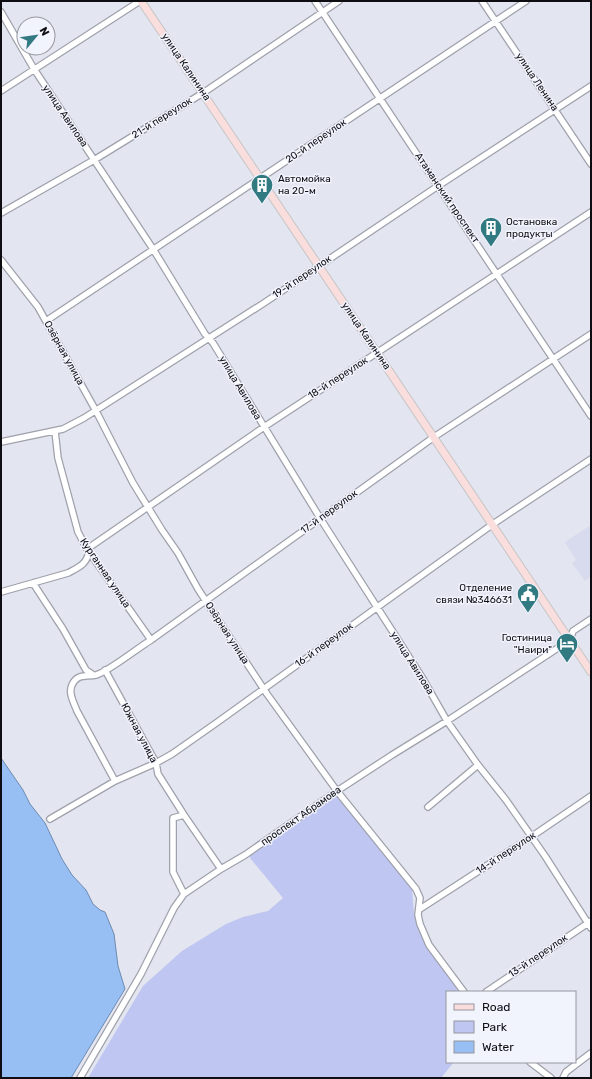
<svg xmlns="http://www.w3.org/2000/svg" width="592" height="1079" font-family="Rubik,sans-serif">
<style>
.built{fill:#d8dbed}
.green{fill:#bec6f1}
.water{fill:#97bff4;stroke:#6e8ab0}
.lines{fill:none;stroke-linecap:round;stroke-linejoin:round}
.minor-casing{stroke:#9fa1ab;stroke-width:8}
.major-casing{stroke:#c5c5c6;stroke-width:9}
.minor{stroke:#fff;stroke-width:5.5}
.major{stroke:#fadedd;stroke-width:7}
.labels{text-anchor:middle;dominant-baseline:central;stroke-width:3;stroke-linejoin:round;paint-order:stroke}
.street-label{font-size:10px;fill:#0e0e12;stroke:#f1f3fd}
.poi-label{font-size:10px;fill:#0e0e12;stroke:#f1f3fd;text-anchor:start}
</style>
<rect width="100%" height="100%" fill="#e3e5f0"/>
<path class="built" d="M591,525v51l-6,5 -13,-18 4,-3 -11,-18z"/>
<path class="green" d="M338,794l74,95 2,25 12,30 33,48h-12v70h7l-13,16h-353l55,-92 39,-35 44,-27 17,-7 25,-6 15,-13 -33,-40v-3z"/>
<path class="water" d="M1,758l22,32 7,14 15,19 17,36 10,16 14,15 7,14 7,6 5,2 9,22 4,32 7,23 -54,89h-70z"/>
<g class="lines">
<g class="minor-casing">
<path id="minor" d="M315,1l276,415
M482,1l109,163
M1,12l33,57 119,180 52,85 8,9 107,175 103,161 24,42 31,44 28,35 39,56 46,72
M1,91l139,-90
M1,213l93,-53 109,-67 136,-92
M1,260l37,47 58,104 37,72 29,47 16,23 20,36 36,55 33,50 70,97 79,98 4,9 -2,17 2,9 9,21 35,47
M46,321l480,-320
M55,431l3,27 20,74 9,17 64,91
M1,442l62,-13 21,-11 180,-115 174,-117 153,-100
M87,549l177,-122 327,-215
M33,583l30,46 23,41 6,4
M1,592l67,-19c11,-6 18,-8 21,-21
M105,670l51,93 2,11 26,41 37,54
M115,781l-38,-70c-3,-8 -9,-18 -5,-26 5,-12 15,-8 24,-10 12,-3 43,-28 55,-35l283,-203 157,-103
M428,807l50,-42
M50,819l65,-38 41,-18 16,-9 47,-33 274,-197 98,-65
M184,894l-11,-22v-54l11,-3
M420,909l111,-72 60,-41
M486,992l105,-71
M530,1062l21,16
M80,1078l61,-104 33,-66 10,-14 37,-25 24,-14 92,-64 55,-36 55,-34 123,-81 3,-9 18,-12
M563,1078l3,-6 25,-19"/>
</g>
<g class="major-casing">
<path id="major" d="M141,1l450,671"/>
</g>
<use href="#minor" class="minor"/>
<use href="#major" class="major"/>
</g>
<defs>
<g id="building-pin" transform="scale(1.15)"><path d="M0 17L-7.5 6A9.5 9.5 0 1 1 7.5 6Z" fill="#327a82" stroke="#f1f3fd"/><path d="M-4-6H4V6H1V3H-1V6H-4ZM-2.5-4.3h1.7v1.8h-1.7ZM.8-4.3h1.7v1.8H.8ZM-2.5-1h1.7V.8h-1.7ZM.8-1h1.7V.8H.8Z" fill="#fff"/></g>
<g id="civic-pin" transform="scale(1.15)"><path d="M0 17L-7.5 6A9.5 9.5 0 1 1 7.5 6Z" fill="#327a82" stroke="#f1f3fd"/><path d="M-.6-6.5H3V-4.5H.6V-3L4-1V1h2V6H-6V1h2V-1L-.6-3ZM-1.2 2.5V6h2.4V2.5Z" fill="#fff"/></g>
<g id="hotel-pin" transform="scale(1.15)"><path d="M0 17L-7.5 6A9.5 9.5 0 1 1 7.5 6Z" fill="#327a82" stroke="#f1f3fd"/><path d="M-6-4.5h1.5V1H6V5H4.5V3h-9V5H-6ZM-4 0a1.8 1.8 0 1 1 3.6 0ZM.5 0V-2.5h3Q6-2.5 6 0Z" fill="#fff"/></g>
</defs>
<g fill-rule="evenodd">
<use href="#building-pin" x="262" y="185"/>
<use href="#building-pin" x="491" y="228"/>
<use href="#civic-pin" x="528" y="594"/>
<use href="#hotel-pin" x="567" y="644"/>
</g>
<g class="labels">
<g class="street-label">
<text transform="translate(186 67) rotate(56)">улица Калинина</text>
<text transform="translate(537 82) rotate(56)">улица Ленина</text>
<text transform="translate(65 116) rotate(56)">улица Авилова</text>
<text transform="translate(162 118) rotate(-32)">21-й переулок</text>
<text transform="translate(316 141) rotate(-34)">20-й переулок</text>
<text transform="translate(447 198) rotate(56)">Атаманский проспект</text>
<text transform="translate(302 277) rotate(-34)">19-й переулок</text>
<text transform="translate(366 336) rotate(56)">улица Калинина</text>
<text transform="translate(64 353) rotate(61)">Озёрная улица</text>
<text transform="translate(338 378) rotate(-33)">18-й переулок</text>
<text transform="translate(240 388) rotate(59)">улица Авилова</text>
<text transform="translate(329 512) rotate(-36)">17-й переулок</text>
<text transform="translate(105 573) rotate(56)">Курганная улица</text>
<text transform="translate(227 633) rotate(57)">Озёрная улица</text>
<text transform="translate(324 645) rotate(-36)">16-й переулок</text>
<text transform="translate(412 663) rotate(58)">улица Авилова</text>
<text transform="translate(139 733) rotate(62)">Южная улица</text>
<text transform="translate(301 816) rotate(-35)">проспект Абрамова</text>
<text transform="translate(506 853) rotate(-33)">14-й переулок</text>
<text transform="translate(538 956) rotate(-34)">13-й переулок</text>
</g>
<g class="poi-label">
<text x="278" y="179">Автомойка<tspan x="278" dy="12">на 20-м</tspan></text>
<text x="506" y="222">Остановка<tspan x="506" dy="12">продукты</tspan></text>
<text x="512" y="588" text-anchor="end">Отделение<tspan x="512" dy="12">связи №346631</tspan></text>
<text x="552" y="638" text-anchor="end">Гостиница<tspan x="552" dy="12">"Наири"</tspan></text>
</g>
</g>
<rect width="592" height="1079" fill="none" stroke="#0e0e12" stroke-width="4"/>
<rect x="446" y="991" width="130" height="72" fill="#f1f3fd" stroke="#96979f"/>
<rect x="454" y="1004" width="20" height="6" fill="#fadedd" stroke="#96979f"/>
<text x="482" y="1011" font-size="12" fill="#0e0e12">Road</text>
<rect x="454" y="1021" width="20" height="12" fill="#bec6f1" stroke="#96979f"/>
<text x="482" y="1031" font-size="12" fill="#0e0e12">Park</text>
<rect x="454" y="1041" width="20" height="12" fill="#97bff4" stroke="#96979f"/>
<text x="482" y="1051" font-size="12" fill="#0e0e12">Water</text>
<g transform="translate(36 36) rotate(61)"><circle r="19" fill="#f1f3fd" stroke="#96979f"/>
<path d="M0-3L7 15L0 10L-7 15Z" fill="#327a82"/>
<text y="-6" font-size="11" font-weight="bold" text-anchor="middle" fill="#0e0e12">N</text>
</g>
</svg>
